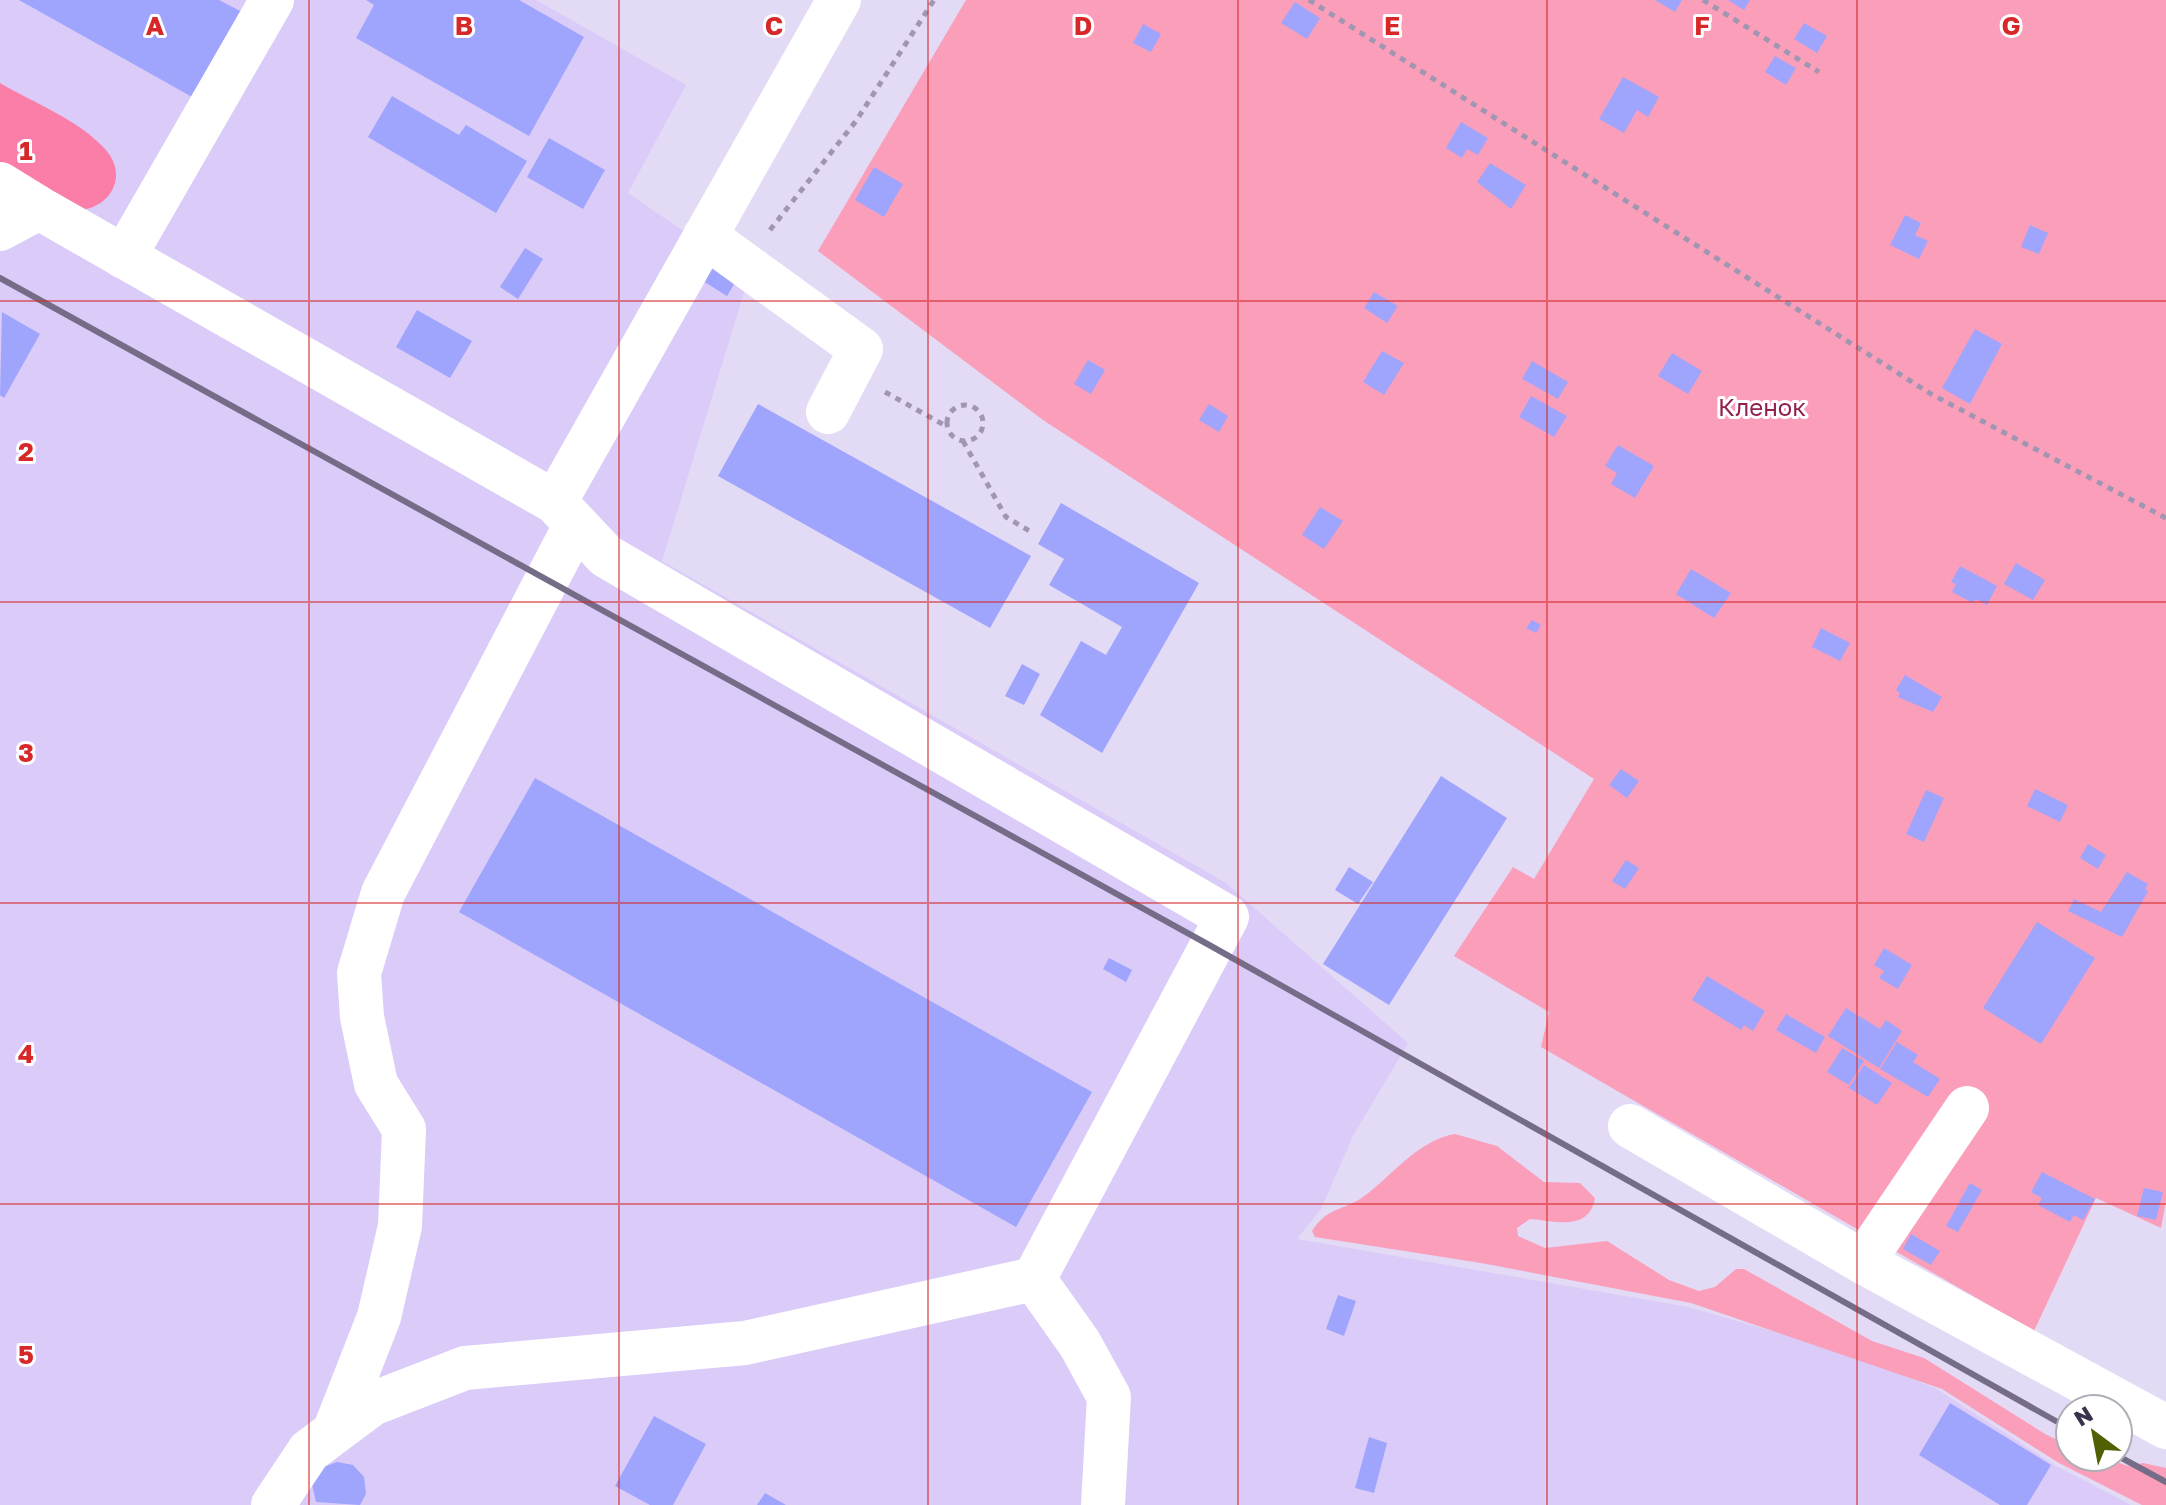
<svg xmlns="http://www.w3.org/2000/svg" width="2166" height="1505" font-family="'Golos Text',sans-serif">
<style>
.built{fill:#dacbf8}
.green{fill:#fb9eba}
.forest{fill:#fb7ea8}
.building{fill:#9fa4fd}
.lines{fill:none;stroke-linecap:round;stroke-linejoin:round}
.path{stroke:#a096b2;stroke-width:5;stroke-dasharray:6 6;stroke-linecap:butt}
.minor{stroke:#fff;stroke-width:44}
.rail{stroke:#756c87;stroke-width:6}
.grid{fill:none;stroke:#d62828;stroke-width:2;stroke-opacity:0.55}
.labels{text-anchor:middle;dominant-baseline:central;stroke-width:6;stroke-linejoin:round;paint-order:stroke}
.park-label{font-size:24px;fill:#912150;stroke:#fff}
.grid-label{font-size:26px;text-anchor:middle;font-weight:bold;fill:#d62828;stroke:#fff;stroke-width:6;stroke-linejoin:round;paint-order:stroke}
</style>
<rect width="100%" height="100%" fill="#e3daf6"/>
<path class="built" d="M0,0h536l150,85 -58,108 121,83 -87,285 564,322 182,160 -55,93 -32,73 -24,30 391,68 144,41 103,40 121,78 75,39h-2131z"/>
<path class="green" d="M966,0h1200v1201l-5,27 -65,-30 -62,133 -493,-284 8,-35 -95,-56 59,-89 21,12 60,-100 -551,-359 -225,-169z
M1455,1134l42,12 47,36 36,1 15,15c-6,34 -40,23 -65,21l-13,9 1,8 27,12 62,-7 62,39 30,11 16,-4 21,-18h8l128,72 52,17 121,76 25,12v11h32l26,9 15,-3 23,5v37h-24l-83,-42 -117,-74 -251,-86 -210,-40 -166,-26 -3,-6c15,-24 31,-20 51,-34 29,-21 55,-57 92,-63z"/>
<path class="forest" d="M0,83c34,20 79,37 105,66 29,32 -4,70 -40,59 -22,-7 -45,-27 -65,-38z"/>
<path class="building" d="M19,0h200l23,12 -48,86z
M366,0h153l65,37 -55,99 -173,-98 18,-33z
M1655,0h27l-7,12z
M1728,0h22l-6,10z
M1295,2l25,16 -13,21 -26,-16z
M1804,23l23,13 -10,17 -23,-14z
M1143,24l18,10 -10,18 -18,-9z
M1775,56l21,12 -10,17 -21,-13z
M1623,77l36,20 -11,20 -11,-7 -13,23 -25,-14z
M392,96l67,39 7,-10 61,36 -31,52 -128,-76z
M1461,122l27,16 -10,17 -11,-6 -5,9 -16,-10z
M549,138l56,32 -22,39 -56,-32z
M1490,163l36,22 -15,24 -34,-27z
M874,167l29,17 -19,33 -29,-17z
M1905,215l16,8 -6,12 13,6 -9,18 -29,-14z
M2030,225l18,8 -9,21 -18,-7z
M525,248l18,11 -25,40 -18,-12z
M715,262l24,14 -12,20 -24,-15z
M1374,292l24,14 -11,17 -23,-15z
M417,310l55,31 -22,37 -54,-31z
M2,312l38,22 -36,64 -4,-3z
M1975,329l27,15 -32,60 -28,-16z
M1382,351l22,12 -20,32 -21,-13z
M1672,353l30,18 -14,23 -30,-18z
M1088,360l17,10 -14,24 -17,-10z
M1532,361l36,21 -10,17 -36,-20z
M1531,396l36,20 -13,21 -35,-20z
M758,404l273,152 -41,72 -272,-152z
M1209,404l19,12 -9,16 -20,-12z
M1618,445l36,21 -19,32 -24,-14 6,-11 -12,-7z
M1061,503l138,80 -97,170 -62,-38 41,-74 25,14 16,-28 -73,-42 15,-26 -26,-15z
M1320,507l23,14 -19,28 -22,-14z
M2016,563l29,17 -12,20 -29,-16z
M1960,566l37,20 -10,19 -12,-6 -2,4 -21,-11 4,-8 -5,-2z
M1691,569l40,24 -17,25 -38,-24z
M1532,620l9,5 -5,8 -10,-5z
M1821,628l29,15 -10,18 -28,-14z
M1022,664l18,10 -16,31 -19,-9z
M1905,675l37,22 -9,15 -35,-15 2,-4 -4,-3z
M1621,769l18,12 -12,17 -18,-13z
M1441,776l66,42 -118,187 -66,-41z
M535,778l557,314 -76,135 -557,-315z
M2035,789l33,16 -8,17 -33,-16z
M1926,790l18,8 -20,44 -18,-8z
M2088,844l18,11 -8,14 -18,-11z
M1626,860l13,8 -14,21 -13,-8z
M1349,867l24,15 -15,22 -23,-14z
M2127,872l21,12 -3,5 3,2 -26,46 -54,-26 6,-12 27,13z
M2037,922l58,36 -54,86 -58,-36z
M1884,948l28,17 -14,24 -19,-11 5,-7 -10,-6z
M1109,958l23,12 -6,12 -23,-13z
M1707,976l58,35 -12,20 -9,-6 -3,5 -49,-30z
M1846,1008l34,21 6,-9 16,11 -23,37 -51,-32z
M1786,1014l39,23 -9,16 -40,-23z
M1897,1042l21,13 -5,7 27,17 -12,18 -48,-28z
M1842,1048l22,13 -15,24 -22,-13z
M1864,1065l28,18 -15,22 -28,-17z
M2042,1172l53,27 -12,21 -9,-5 -4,7 -32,-17 4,-7 -11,-6z
M1970,1183l12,7 -24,42 -12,-6z
M2144,1188l19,4 -7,28 -19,-4z
M1911,1234l29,17 -9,14 -28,-16z
M1338,1295l18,6 -12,35 -18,-7z
M1950,1403l101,62 -24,40h-27l-81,-50z
M654,1416l52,28 -33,61h-23l-35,-19z
M1369,1437l18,6 -13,50 -19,-5z
M337,1462l16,3 11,12 2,17 -6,11 -44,-3 -4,-18 9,-16z
M765,1493l21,12h-29z"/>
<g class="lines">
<path class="path" d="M1309,0l622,394 235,124
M1703,0l116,72
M770,230l86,-109 78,-121
M885,392l61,34
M947 423a18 18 0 1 1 36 0a18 18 0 1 1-36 0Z
M963,441l43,76 25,15"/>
<path class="minor" d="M0,184l39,24
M0,229l39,-21 516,294 51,54 621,361 -193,362 -289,64 -280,25 -93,36 -63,47 -36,54
M705,236l156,113 -33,63
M124,257l148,-257
M555,502l284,-502
M1630,1126l233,136 303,165
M1863,1262l104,-154
M1034,1279l46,65 29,53 -6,108
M334,1432l45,-115 21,-91 4,-97 -28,-45 -14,-67 -3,-44 24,-80 193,-369"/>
<path class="rail" d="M0,278l1211,668 859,483
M2118,1456l48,26"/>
</g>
<path class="grid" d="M309,0v1505M619,0v1505M928,0v1505M1238,0v1505M1547,0v1505M1857,0v1505M0,301h2166M0,602h2166M0,903h2166M0,1204h2166"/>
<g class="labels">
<g class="park-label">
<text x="1762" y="406">Кленок</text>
</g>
</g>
<g class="grid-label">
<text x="155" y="35">A</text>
<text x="464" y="35">B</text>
<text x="774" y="35">C</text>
<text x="1083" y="35">D</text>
<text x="1392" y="35">E</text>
<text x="1702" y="35">F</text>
<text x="2011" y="35">G</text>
<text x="26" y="160">1</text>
<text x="26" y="461">2</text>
<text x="26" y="762">3</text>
<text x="26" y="1063">4</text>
<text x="26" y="1364">5</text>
</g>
<g transform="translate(2094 1433) rotate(328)"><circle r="38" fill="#ffffff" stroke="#b1adb7" stroke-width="2"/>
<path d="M0-6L14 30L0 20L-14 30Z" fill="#506003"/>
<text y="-12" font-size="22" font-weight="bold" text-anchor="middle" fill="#3b314c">N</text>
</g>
</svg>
